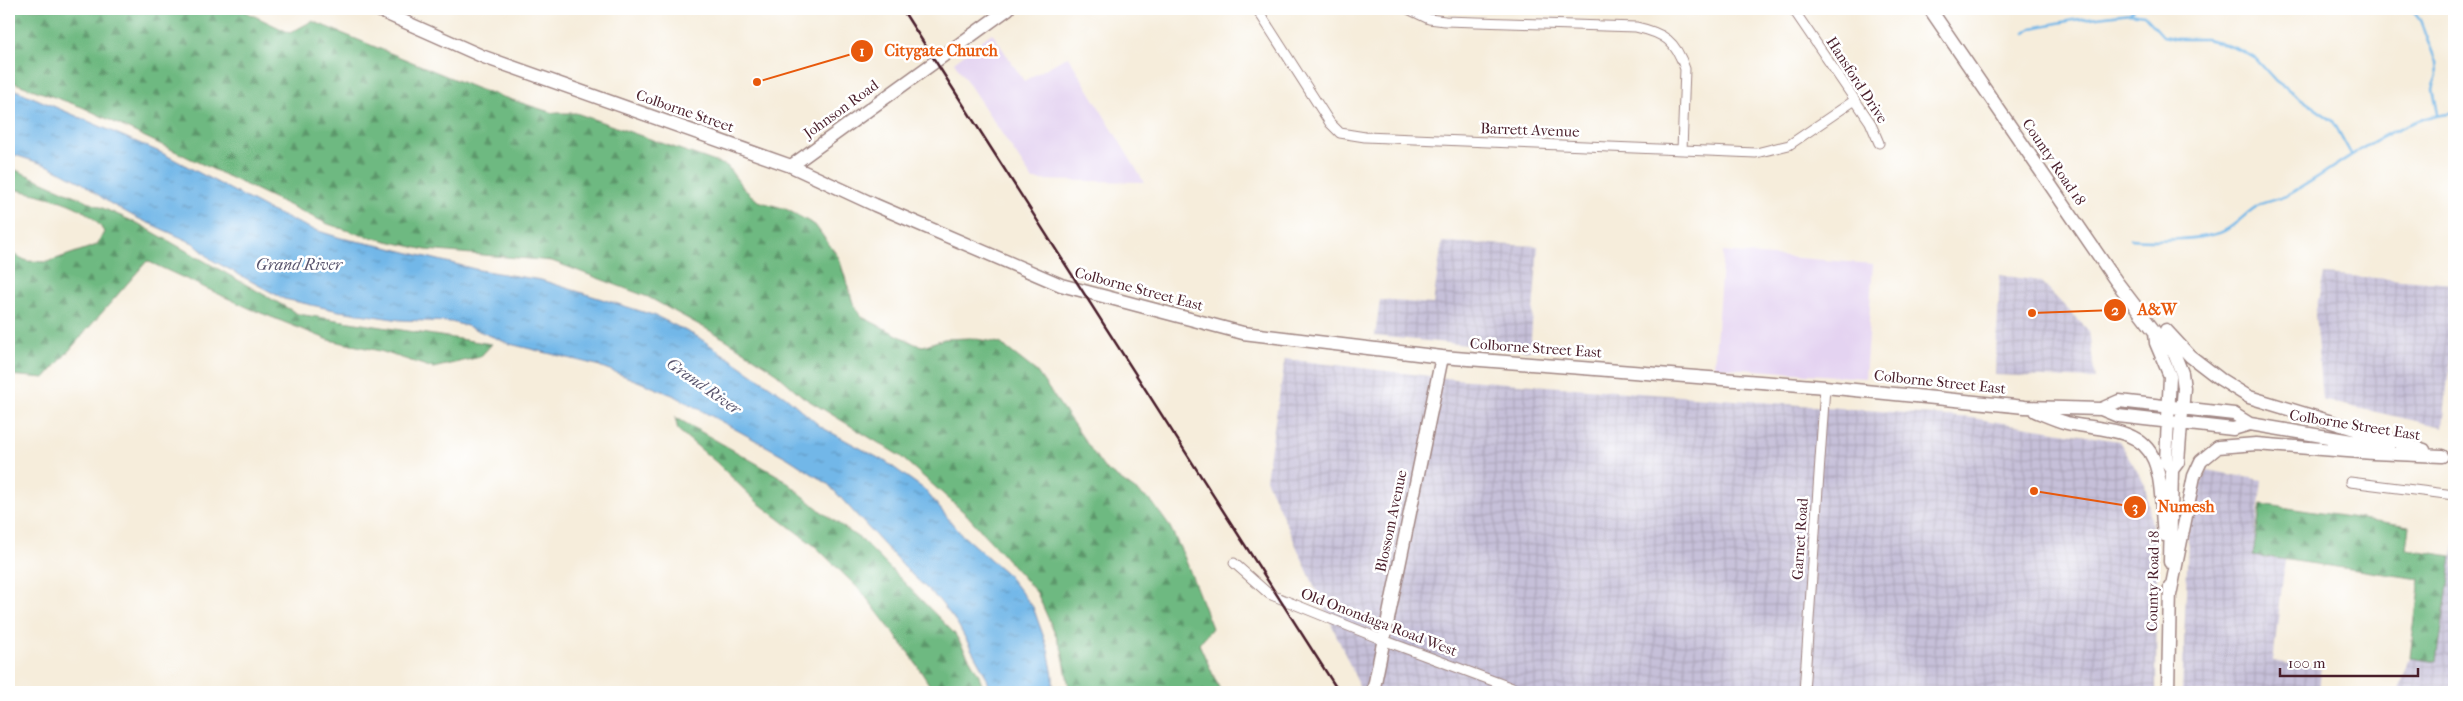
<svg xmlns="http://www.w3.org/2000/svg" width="2463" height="701" font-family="'IM FELL French Canon',serif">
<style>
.built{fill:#e4d3f1}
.industrial{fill:url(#industrial-grid)}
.forest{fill:url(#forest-firs);stroke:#5c6c56}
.water{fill:url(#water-ripples);stroke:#5e6b8a}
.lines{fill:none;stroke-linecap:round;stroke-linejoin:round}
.stream{stroke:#72b7e8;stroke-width:2.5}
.street-casing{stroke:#a08683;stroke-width:11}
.secondary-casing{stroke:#a08683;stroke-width:15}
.street{stroke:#fff;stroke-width:9}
.secondary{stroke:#fff;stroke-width:12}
.rail{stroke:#4a1f2b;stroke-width:2.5}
.labels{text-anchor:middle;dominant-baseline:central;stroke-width:5;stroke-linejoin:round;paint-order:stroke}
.street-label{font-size:15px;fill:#4a1f2b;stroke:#fff}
.water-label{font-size:16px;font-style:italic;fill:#58546d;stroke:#fff}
.leader{fill:none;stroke:#e8590c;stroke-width:2}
.callout-dot{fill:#e8590c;stroke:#fff;stroke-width:2}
.mark-label{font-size:15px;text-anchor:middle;font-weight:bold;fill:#fff}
.callout-label{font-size:16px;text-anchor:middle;font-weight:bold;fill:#e8590c;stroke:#fff;stroke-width:5;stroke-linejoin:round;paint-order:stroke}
</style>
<defs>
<pattern id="industrial-grid" width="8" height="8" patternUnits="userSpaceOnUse" patternTransform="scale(1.25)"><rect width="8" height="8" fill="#c6c0d9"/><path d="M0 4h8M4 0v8" fill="none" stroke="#aca5ba"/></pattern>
<pattern id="forest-firs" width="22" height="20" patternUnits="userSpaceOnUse" patternTransform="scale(1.25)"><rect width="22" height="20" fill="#6eb981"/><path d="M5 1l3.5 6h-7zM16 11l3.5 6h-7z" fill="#5c966a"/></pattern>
<pattern id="water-ripples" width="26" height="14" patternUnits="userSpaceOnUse" patternTransform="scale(1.25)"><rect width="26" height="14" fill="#72b7e8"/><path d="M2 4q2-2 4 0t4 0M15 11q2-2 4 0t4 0" fill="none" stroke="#6094bc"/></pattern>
</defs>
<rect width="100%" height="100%" fill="#fff"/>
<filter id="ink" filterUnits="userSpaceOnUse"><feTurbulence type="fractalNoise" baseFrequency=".02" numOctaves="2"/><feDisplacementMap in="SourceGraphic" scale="10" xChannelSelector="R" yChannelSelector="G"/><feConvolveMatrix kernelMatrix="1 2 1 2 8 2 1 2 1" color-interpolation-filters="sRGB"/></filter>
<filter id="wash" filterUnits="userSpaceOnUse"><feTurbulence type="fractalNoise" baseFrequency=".0096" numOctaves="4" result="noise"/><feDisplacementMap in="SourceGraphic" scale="20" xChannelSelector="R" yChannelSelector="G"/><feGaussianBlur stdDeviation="1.12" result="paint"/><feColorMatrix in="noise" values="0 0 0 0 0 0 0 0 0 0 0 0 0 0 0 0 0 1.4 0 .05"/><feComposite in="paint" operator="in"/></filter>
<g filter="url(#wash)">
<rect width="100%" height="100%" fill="#f6eddb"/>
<path class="built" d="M992,33l32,48 44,-25 76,126 -111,-2 -79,-118z
M1723,252l150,12 -8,114 -151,-11z"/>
<path class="industrial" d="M1442,242l96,4 -8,105 -155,-15 5,-36 53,4z
M2324,274l130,10v35l-11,108 -121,-27 -7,-86z
M2000,275l40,6 49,50 6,48 -100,-4z
M1285,359l170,20 517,39 147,23 26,43 12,72 -1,136h-794l-96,-213z
M2206,470l56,10 -9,75 32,5 -12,101 48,8 -2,23h-137l7,-176z
M2454,544v148h-55l11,-35 27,4z"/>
<path class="forest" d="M9,9h231l50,24 22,-12 166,68 75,24h23l151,53 17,23 14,12 28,8 29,16 24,33 14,45 9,14 53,27 8,2 21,-7 26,-1 30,5 37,29 67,96 48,34 18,25 14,29 28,72 -13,16 22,48h-151l-8,-42 -25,-57 -70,-78 -67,-59 -97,-59 -34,-30 -44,-28 -77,-42 -96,-36 -126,-11 -65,-15 -33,-11 -246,-117 -73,-26z
M9,167l130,57 159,90 194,30 -12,13 -47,11 -53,-17 -51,-11 -78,-31 -104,-48 -102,117 -36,-3v-123l18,9 20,1 50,-17 7,-13c-17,-31 -63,-36 -95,-44z
M675,417l107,61 40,34 41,29 92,93 24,41 5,17h-50l-23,-36 -49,-64 -46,-45 -59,-45 -41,-40 -38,-32z
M2261,504l148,22 -3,23 46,7 -15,105 -27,-4 10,-78 -167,-24z"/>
<path class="water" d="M9,87l153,66 107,57 43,19 29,9 45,9 93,23 62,10 115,36 42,21 88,60 35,30 65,35 38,27 37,45 45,39 27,34 15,42 5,27v16h-62l-5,-16 -29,-53 -18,-23 -31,-29 -80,-87 -42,-27 -111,-61 -78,-31 -87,-21 -43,-18 -16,-4 -51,-2 -61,-9 -55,-12 -72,-39 -19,-17 -58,-26 -27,-15 -27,-20 -32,-16 -40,-13z"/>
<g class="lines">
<path class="stream" d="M2411,9l9,11 16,42 1,14 -4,13 5,25
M2130,13l4,-4
M2025,33l7,-5 41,-8 57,-7 14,2 19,21 14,3h29l13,3 25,10 12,7 20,22 57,40 18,33
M2131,239c22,2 74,1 93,-8 14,-7 24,-21 37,-27 9,-4 20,-5 29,-10 53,-30 102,-75 164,-82"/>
</g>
</g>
<g filter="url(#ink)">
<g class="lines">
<g class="street-casing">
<path id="street" d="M1257,9l73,114 10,10 25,4 391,16 33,-8 66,-45
M1408,9l21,10 16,2 191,6c28,6 40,14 49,42l-3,81
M1793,9l77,113 9,21
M2350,482l104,13
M1234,563l35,31 114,46 140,52
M1804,692l21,-305"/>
</g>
<g class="secondary-casing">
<path id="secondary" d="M376,9l108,48 307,109 84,39 186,80 182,48 199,24 383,30 200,20 76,2 17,7 115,13 17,-5
M1930,9l186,272 39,51 19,21 8,20 2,15 -6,74 -6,8
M791,166l217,-157
M2166,330l24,26 30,23 29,18 175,53
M2155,332l1,11 14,33 -4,85 6,9 -2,92
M2101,409l18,-8 115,13 16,10 138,23
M2035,411c10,4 21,9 32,12 29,7 74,3 87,37 9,22 7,51 10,75
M2170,595l24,-119 7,-15 17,-14 38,-3 117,9 69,3
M1373,692l69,-335
M2168,692l2,-105"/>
</g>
<use href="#street" class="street"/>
<use href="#secondary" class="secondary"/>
<path class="rail" d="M902,9l437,683"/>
</g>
</g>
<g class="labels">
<g class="street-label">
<text transform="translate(1857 80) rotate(57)">Hansford Drive</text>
<text transform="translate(841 109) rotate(-36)">Johnson Road</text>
<text transform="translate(685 111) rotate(19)">Colborne Street</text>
<text transform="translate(1530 130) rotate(2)">Barrett Avenue</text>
<text transform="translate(2054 162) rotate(56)">County Road 18</text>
<text transform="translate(1139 289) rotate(15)">Colborne Street East</text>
<text transform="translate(1536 348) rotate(4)">Colborne Street East</text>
<text transform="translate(1940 382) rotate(6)">Colborne Street East</text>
<text transform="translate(2355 425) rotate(9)">Colborne Street East</text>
<text transform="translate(1391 521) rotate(-78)">Blossom Avenue</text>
<text transform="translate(1800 539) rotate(-86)">Garnet Road</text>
<text transform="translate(2153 581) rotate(-89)">County Road 18</text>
<text transform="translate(1379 622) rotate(21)">Old Onondaga Road West</text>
</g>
<g class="water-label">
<text x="299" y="264">Grand River</text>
<text transform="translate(704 386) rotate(35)">Grand River</text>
</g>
</g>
<path class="leader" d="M757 82L862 51M2032 313L2115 310M2034 491L2135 507"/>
<g class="callout-dot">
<circle cx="757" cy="82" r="5"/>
<circle cx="2032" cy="313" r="5"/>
<circle cx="2034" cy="491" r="5"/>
<circle cx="862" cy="51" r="12"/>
<circle cx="2115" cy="310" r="12"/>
<circle cx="2135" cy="507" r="12"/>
</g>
<g class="mark-label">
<text x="862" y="56">1</text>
<text x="2115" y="315">2</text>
<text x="2135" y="512">3</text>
</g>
<g class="callout-label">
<text x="941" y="56">Citygate Church</text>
<text x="2157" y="315">A&amp;W</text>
<text x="2186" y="512">Numesh</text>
</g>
<rect width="2463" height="701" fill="none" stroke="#fff" stroke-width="30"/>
<path d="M2280 668v8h138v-8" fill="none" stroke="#4a1f2b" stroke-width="2.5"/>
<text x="2288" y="668" font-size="15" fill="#4a1f2b" stroke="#ffffff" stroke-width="4" paint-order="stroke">100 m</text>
</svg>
